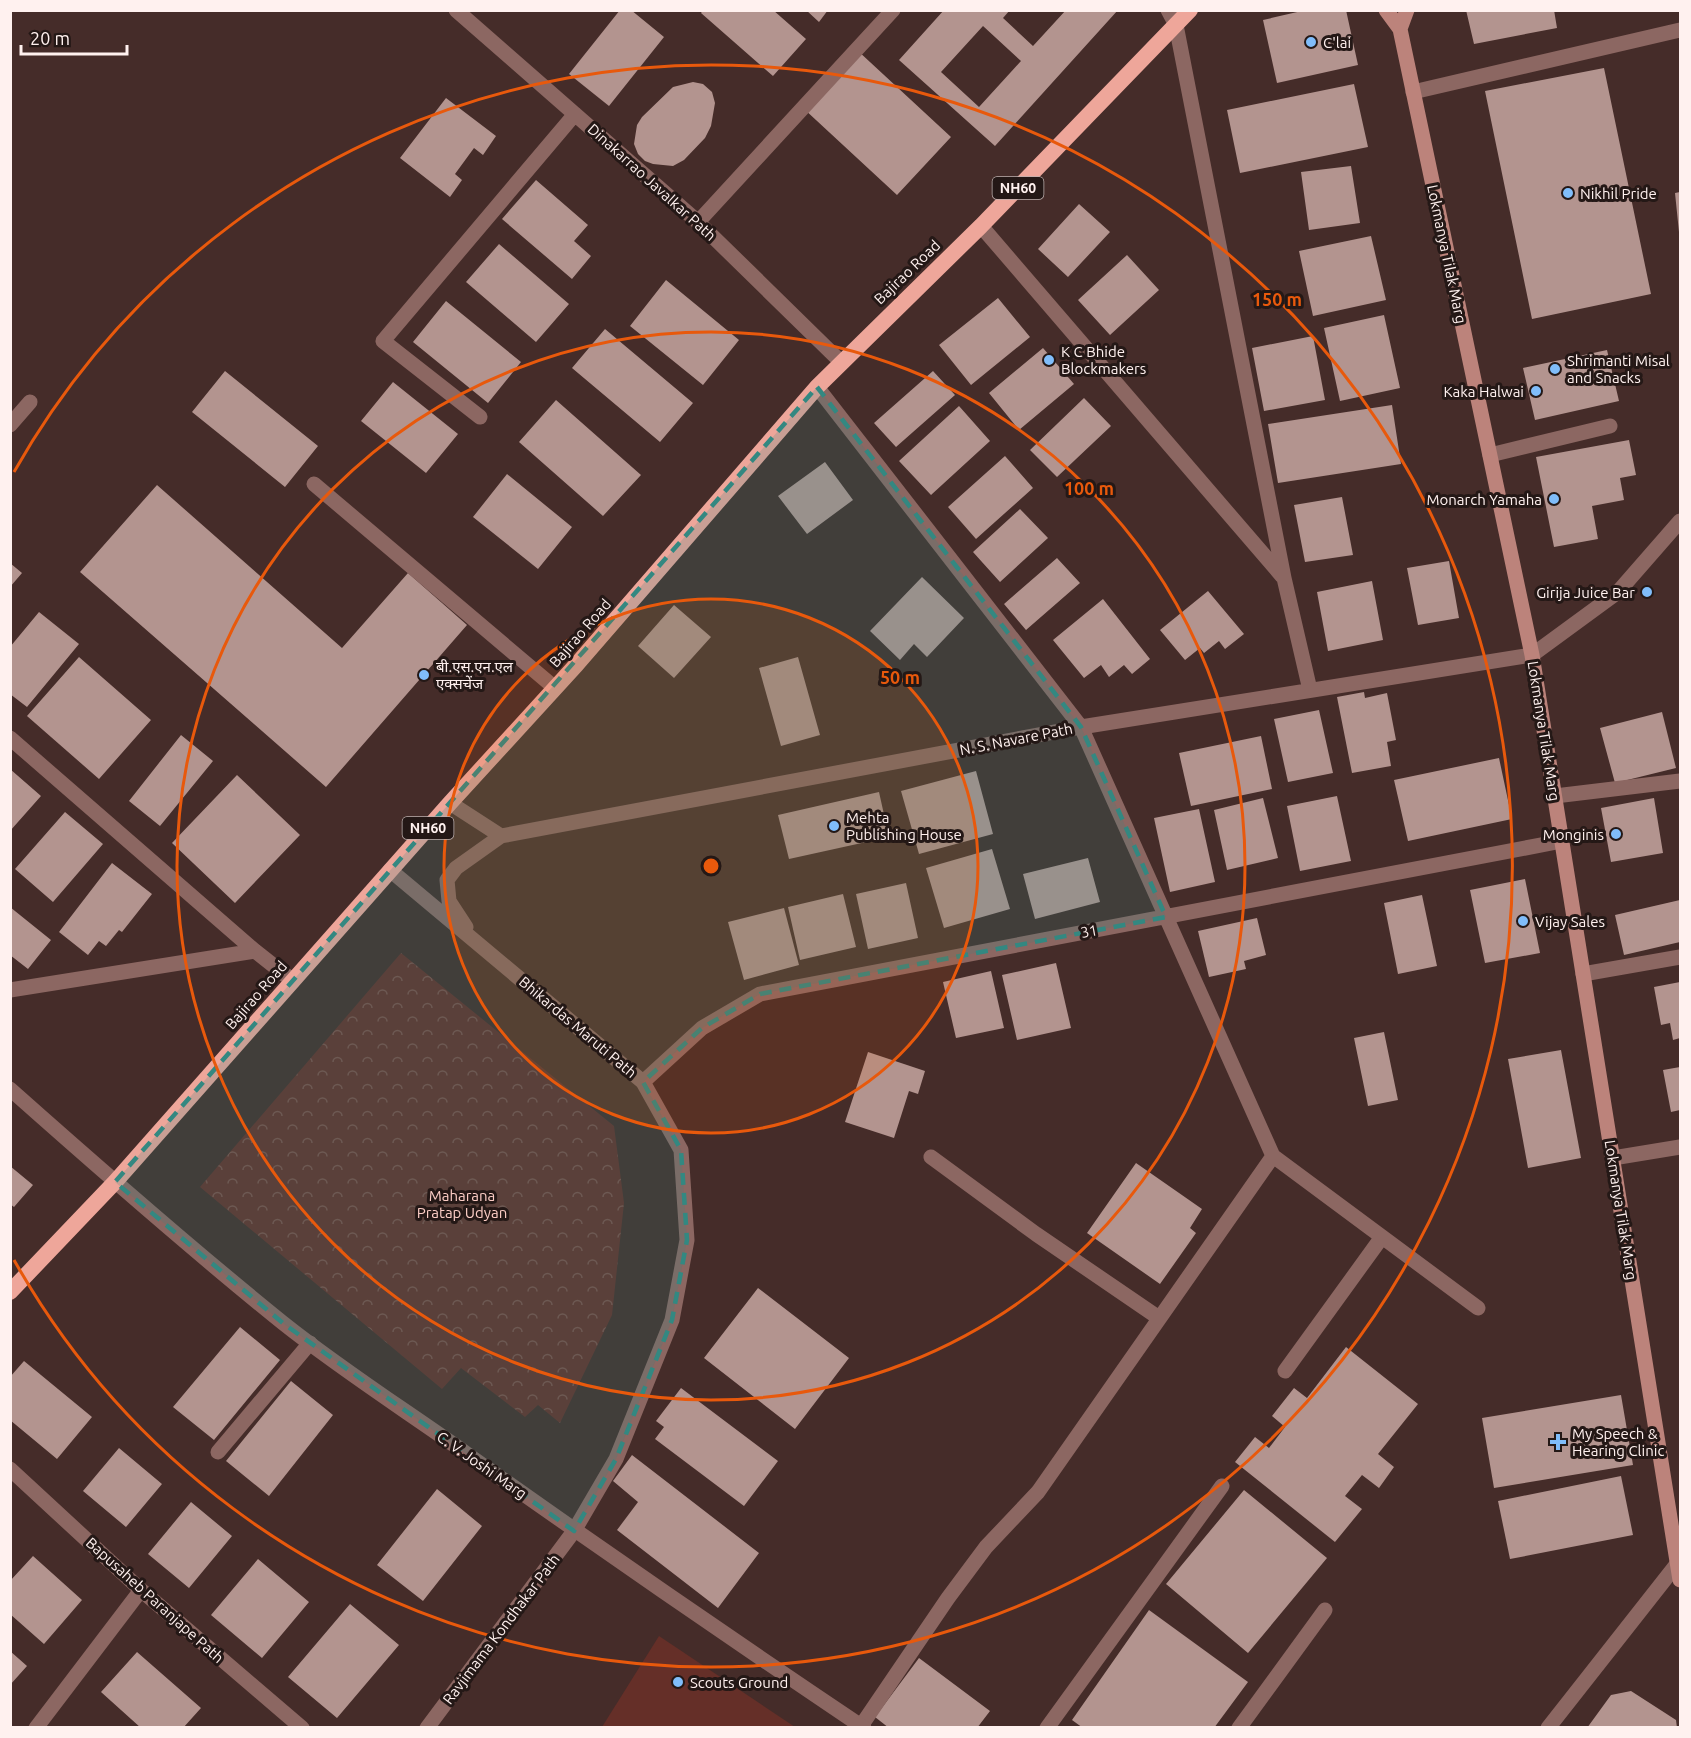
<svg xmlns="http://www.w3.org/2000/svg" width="1691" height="1738" font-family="Ubuntu,'Noto Sans Devanagari',sans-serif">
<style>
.park{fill:url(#park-crowns)}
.garden{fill:#652f28}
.building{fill:#b3948f;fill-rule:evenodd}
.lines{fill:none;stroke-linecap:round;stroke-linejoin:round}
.service{stroke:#8c6762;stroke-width:15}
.minor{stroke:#8c6762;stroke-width:15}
.tertiary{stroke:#8c6762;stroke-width:15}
.secondary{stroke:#bc837b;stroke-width:15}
.trunk{stroke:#eea69a;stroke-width:16}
.marked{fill:#338881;fill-opacity:0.2;stroke:#338881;stroke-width:4.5;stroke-dasharray:12 8;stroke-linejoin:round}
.ring{fill:none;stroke:#e8590c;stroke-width:3}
.poi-dot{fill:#80bdfa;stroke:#241816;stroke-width:2}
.labels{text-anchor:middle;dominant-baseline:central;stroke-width:6;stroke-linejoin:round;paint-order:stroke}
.shield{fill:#241816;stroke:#bdb0ae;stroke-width:1.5}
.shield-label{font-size:14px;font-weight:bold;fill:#fff1ef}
.poi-label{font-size:15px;fill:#fff1ef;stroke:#241816;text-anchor:start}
.street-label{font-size:15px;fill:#fff1ef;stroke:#241816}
.park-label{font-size:15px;fill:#fccdc5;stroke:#241816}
.centre{fill:#e8590c;stroke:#241816;stroke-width:3}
.ring-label{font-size:18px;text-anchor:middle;font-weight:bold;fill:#e8590c;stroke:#241816;stroke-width:6;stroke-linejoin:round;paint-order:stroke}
</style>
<defs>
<pattern id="park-crowns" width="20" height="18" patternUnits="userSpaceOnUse" patternTransform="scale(1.5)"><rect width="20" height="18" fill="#652f28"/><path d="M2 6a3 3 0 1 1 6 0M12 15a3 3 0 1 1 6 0" fill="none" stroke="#7c4e48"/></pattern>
</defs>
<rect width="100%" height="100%" fill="#452c29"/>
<path class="park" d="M401,953l213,173 10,77 -12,112 -52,108 -22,-18 -13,12 -64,-49 -19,21 -242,-202z"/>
<path class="garden" d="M659,1636l136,91h-193z"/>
<path class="building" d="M620,10h11l33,27 -55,69 -40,-32z
M703,10h70l33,29 -33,37 -72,-63z
M806,10h22l-9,12z
M944,10h66l-7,8 30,28 33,-36h52l-123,136 -96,-86zM983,26l38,35 -42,46 -38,-35z
M1306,10h40l12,55 -81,18 -14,-63z
M1466,10h88l3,18 -83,16z
M857,50l94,87 -54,58 -94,-87z
M1604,68l47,226 -119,25 -47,-228z
M693,82l10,2 9,8 3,11 -4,23 -6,12 -21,22 -11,6 -20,-2 -8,-3 -7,-7 -4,-10 3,-19 5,-8 31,-30z
M1354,84l14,63 -128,26 -13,-63z
M446,98l50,38 -13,19 -9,-7 -19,26 7,6 -12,17 -50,-39z
M1351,166l9,57 -51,7 -8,-58z
M536,180l52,45 -14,16 17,15 -19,23 -70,-60z
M1680,192v40h-1l-4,-39z
M1079,204l31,28 -42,45 -30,-28z
M1371,236l15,64 -73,16 -14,-65z
M499,244l70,60 -33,38 -70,-60z
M1127,255l32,35 -49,45 -32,-35z
M666,280l73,60 -36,45 -73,-59z
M998,298l32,39 -59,48 -32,-40z
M446,301l75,61 -33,41 -75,-61z
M1384,315l16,73 -60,13 -16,-73z
M605,329l88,74 -33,39 -88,-74z
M1313,336l12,64 -61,11 -12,-63z
M1043,348l31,36 -55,46 -30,-37z
M1607,350l12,51 -84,19 -12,-52z
M225,371l93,75 -33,41 -93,-75z
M933,371l22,24 -59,52 -22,-24z
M393,382l65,52 -32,39 -65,-52z
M1084,398l27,28 -54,51 -27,-27z
M556,400l85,75 -38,41 -84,-74z
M1392,405l9,59 -123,19 -10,-59z
M959,406l31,35 -59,54 -32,-34z
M1629,440l7,35 -16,3 4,22 -32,6 6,33 -44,8 -18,-90z
M1005,456l28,32 -57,51 -28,-32z
M825,462l28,38 -46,34 -29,-38z
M507,474l65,53 -34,42 -65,-52z
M157,485l185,163 66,-75 59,52 -141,162 -246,-215z
M1342,497l11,58 -48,7 -11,-57z
M1020,509l28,29 -48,44 -27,-30z
M1057,558l23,25 -54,47 -22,-26z
M1449,561l10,57 -41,7 -11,-57z
M10,563l12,10 -12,14z
M922,577l42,41 -37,39 -13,-13 -14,16 -30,-29z
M1372,581l11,59 -55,11 -11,-59z
M1208,591l36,43 -19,15 -6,-8 -15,12 -4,-5 -15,12 -25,-30z
M1103,599l47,60 -18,15 -8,-9 -15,12 -8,-12 -17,13 -31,-38z
M674,605l37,32 -37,41 -36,-32z
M39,612l40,32 -52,63 -17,-13v-47z
M79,657l72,63 -52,59 -72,-63z
M798,657l22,78 -39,11 -22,-78z
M1364,692l1,6 22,-5 9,47 -9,2 4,24 -39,7 -15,-76z
M1319,710l14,63 -45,9 -14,-63z
M1662,712l14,56 -61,15 -15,-55z
M181,735l32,26 -53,65 -31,-25z
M1261,736l11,53 -81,17 -12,-53z
M1499,758l13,61 -104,22 -14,-61z
M10,769l31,27 -31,35z
M976,771l17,63 -74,20 -18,-63z
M237,775l63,60 -65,68 -63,-60z
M879,792l10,45 -100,22 -11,-44z
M1337,796l14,65 -51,10 -13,-65z
M1263,798l15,60 -51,12 -13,-60z
M1654,798l9,55 -52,9 -10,-54z
M1199,809l16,73 -45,10 -16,-74z
M65,812l38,32 -50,58 -38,-33z
M992,849l18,60 -66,19 -18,-60z
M1088,858l12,44 -65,17 -12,-45z
M112,863l40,31 -30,38 -3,-2 -13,16 -7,-5 -11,14 -29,-23z
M1525,879l15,74 -55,10 -15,-73z
M906,883l12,55 -50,11 -12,-55z
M843,894l13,53 -56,13 -12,-53z
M1422,895l15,71 -39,8 -14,-71z
M1680,900v42l-56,13 -9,-40z
M10,907l41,33 -23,29 -18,-14z
M784,908l15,57 -55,15 -16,-58z
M1257,918l9,37 -22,6 2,8 -37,8 -11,-46z
M1056,963l15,65 -54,12 -15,-65z
M991,971l13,57 -48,10 -13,-56z
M1680,982v56l-7,2 -3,-17 -9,2 -7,-38z
M1384,1032l14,68 -30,6 -14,-68z
M1561,1050l20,108 -53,10 -20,-109z
M868,1052l57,19 -7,23 -9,-3 -15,47 -49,-16z
M1680,1067v43l-9,2 -8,-42z
M1136,1163l66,46 -12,19 6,5 -36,51 -73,-51z
M10,1166l23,19 -19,22 -4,-3z
M758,1288l91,70 -54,71 -91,-71z
M240,1327l40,33 -66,80 -41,-33z
M1346,1347l72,57 -40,50 16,13 -15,21 -17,-13 -17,21 17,13 -27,33 -100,-80 20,-25 14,11 16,-21 -13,-11 22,-28 13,10z
M24,1361l68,56 -35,42 -47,-39v-43z
M291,1381l42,34 -64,81 -43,-35z
M681,1388l97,73 -34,45 -89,-67 9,-12 -8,-6z
M1621,1395l12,70 -139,23 -12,-70z
M119,1448l43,36 -36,43 -43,-36z
M632,1455l127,98 -41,55 -101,-78 21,-28 -25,-21z
M1621,1476l12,59 -123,24 -12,-58z
M437,1489l45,37 -59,75 -46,-36z
M1244,1490l83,68 -79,95 -82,-69z
M191,1502l41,34 -43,52 -41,-34z
M33,1556l49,44 -38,44 -34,-30v-33z
M258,1559l51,43 -47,56 -51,-43z
M350,1604l49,41 -62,73 -49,-41z
M1149,1610l99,72 -34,46h-131l-11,-8z
M10,1651l17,15 -17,19z
M137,1652l64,56 -18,20h-42l-40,-36z
M919,1658l71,53 -13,17h-88l-14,-11z
M1631,1691l45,29 1,8h-90l24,-33z"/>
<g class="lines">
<path class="service" d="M314,484l241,204
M1583,974l97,-17
M218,1452l92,-109"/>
<path class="minor" d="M456,10l242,212 143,140
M1168,10l8,15 108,553 26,112
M1413,92l267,-62
M698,222l195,-212
M981,226l301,350
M817,387l264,340 192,429 205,152
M480,417l-97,-76 192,-227
M10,425l20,-23
M1490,455l120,-29
M10,738l245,213 38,30
M1555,796l125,-15
M450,803l51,33 580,-109 451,-72 86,-63 62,-71
M390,870l253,212 38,68 6,90 -15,80 -56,139 -42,72 -147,197
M466,927l-17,-26 -2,-21 9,-12 45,-32
M10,990l245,-39
M643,1082l59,-54 58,-34 802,-153
M931,1157l105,77 123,84
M1613,1158l67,-11
M1285,1371l97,-134
M10,1469l131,121 161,138
M861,1726l87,-128 38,-51 52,-55 235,-336
M36,1728l105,-138
M1047,1728l175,-242
M1239,1728l86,-118"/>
<path class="tertiary" d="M10,1089c90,80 180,159 273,234 59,47 122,87 184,131 131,93 263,184 397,274
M1548,1728l129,-164"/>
<path class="secondary" d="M1386,10l14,19 132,626 148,925
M1400,29l7,-19"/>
<path class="trunk" d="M10,1292l105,-110 335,-379 127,-139 240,-277 164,-161 209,-216"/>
</g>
<path class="marked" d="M817,387l264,340 85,190 -406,77 -58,34 -59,54 38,68 6,90 -15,80 -56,139 -42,72 -290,-207 -169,-142z"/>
<circle cx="711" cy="866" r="267" fill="#e8590c" fill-opacity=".12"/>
<g class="ring">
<circle cx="711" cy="866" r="267"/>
<circle cx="711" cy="866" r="534"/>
<path d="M14 472A801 801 0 1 1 14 1260"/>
</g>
<g class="poi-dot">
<circle cx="1311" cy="42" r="6"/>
<circle cx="1568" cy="193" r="6"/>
<circle cx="1049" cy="360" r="6"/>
<circle cx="1555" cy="369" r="6"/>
<circle cx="1536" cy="391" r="6"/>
<circle cx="1554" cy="499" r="6"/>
<circle cx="1647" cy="592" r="6"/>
<circle cx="424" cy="675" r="6"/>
<circle cx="834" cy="826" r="6"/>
<circle cx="1616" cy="834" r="6"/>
<circle cx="1523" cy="921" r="6"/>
<path d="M1555 1433h6v6h6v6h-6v6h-6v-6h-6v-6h6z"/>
<circle cx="678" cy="1682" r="6"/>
</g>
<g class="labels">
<g class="shield">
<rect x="992.5" y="177" width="51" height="22" rx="4.5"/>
<rect x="402.5" y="817" width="51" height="22" rx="4.5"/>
</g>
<g class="shield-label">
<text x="1018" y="188">NH60</text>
<text x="428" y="828">NH60</text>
</g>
<g class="poi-label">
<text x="1323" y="42">C'lai</text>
<text x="1580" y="193">Nikhil Pride</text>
<text x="1061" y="351">K C Bhide<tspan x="1061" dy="17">Blockmakers</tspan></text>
<text x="1567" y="360">Shrimanti Misal<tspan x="1567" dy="17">and Snacks</tspan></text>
<text x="1524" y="391" text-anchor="end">Kaka Halwai</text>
<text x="1542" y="499" text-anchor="end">Monarch Yamaha</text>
<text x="1635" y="592" text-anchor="end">Girija Juice Bar</text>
<text x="436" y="666">बी.एस.एन.एल<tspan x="436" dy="17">एक्सचेंज</tspan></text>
<text x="846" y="817">Mehta<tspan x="846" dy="17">Publishing House</tspan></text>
<text x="1604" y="834" text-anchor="end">Monginis</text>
<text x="1535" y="921">Vijay Sales</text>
<text x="1572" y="1433">My Speech &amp;<tspan x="1572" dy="17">Hearing Clinic</tspan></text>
<text x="690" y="1682">Scouts Ground</text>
</g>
<g class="street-label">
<text transform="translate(652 182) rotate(42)">Dinakarrao Javalkar Path</text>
<text transform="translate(1447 254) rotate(78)">Lokmanya Tilak Marg</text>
<text transform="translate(907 272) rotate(-44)">Bajirao Road</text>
<text transform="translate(580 633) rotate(-49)">Bajirao Road</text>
<text transform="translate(1544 731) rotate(81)">Lokmanya Tilak Marg</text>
<text transform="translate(1016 739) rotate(-11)">N. S. Navare Path</text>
<text transform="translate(1089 931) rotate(-11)">31</text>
<text transform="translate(256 995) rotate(-49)">Bajirao Road</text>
<text transform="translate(578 1027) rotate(40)">Bhikardas Maruti Path</text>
<text transform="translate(1621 1210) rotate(81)">Lokmanya Tilak Marg</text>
<text transform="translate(482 1465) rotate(35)">C. V. Joshi Marg</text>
<text transform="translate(155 1600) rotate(42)">Bapusaheb Paranjape Path</text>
<text transform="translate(501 1629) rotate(-53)">Ravjimama Kondhakar Path</text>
</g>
<g class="park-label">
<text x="462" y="1195">Maharana<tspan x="462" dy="17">Pratap Udyan</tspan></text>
</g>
</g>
<circle cx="711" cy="866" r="9" class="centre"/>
<g class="ring-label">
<text x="1277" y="306">150 m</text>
<text x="1089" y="495">100 m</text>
<text x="900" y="684">50 m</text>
</g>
<rect width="1691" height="1738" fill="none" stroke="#fff1ef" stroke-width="24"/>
<path d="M21 45v9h106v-9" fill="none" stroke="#fff1ef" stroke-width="3"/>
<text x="30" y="45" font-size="18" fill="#fff1ef" stroke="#241816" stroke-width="4.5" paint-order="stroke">20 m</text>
</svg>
